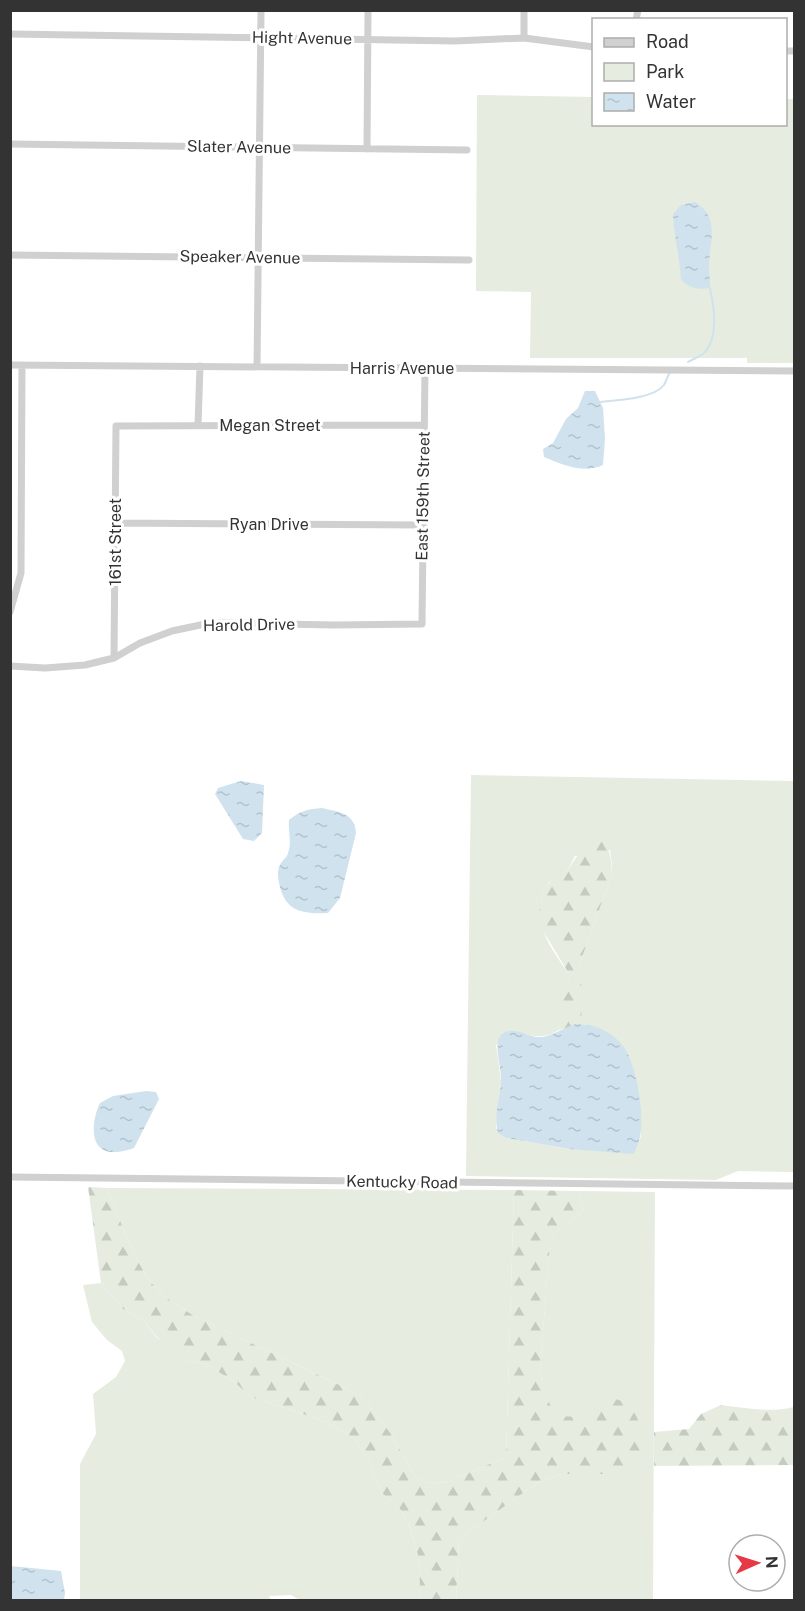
<svg xmlns="http://www.w3.org/2000/svg" width="805" height="1611" font-family="'Public Sans',sans-serif">
<style>
.green{fill:#e6ecdf;fill-rule:evenodd}
.forest{fill:url(#forest-firs)}
.water{fill:url(#water-ripples)}
.lines{fill:none;stroke-linecap:round;stroke-linejoin:round}
.stream{stroke:#cfe2ee;stroke-width:2}
.minor{stroke:#d0d0d0;stroke-width:7}
.labels{text-anchor:middle;dominant-baseline:central;stroke-width:6;stroke-linejoin:round;paint-order:stroke}
.street-label{font-size:16px;fill:#333;stroke:#fff}
</style>
<defs>
<pattern id="forest-firs" width="22" height="20" patternUnits="userSpaceOnUse" patternTransform="scale(1.5)"><rect width="22" height="20" fill="#e6ecdf"/><path d="M5 1l3.5 6h-7zM16 11l3.5 6h-7z" fill="#c6cbc0"/></pattern>
<pattern id="water-ripples" width="26" height="14" patternUnits="userSpaceOnUse" patternTransform="scale(1.5)"><rect width="26" height="14" fill="#cfe2ee"/><path d="M2 4q2-2 4 0t4 0M15 11q2-2 4 0t4 0" fill="none" stroke="#b2c2cd"/></pattern>
</defs>
<rect width="100%" height="100%" fill="#fff"/>
<path class="green" d="M477,95l116,2 1,27h192v-25h8v264h-47v-5h-217l1,-66 -55,-1z
M471,775l323,6v391l-56,-1 -22,9 -250,-4zM610,850l2,15 -1,12 -30,83 -2,11 4,35 -3,12 1,6h4l40,25 6,14 3,14 7,59 -5,14 -66,-1 -64,-11 -10,-10 5,-47 -5,-36 18,-14c17,5 29,9 45,-1 -5,-19 11,-37 10,-56 -17,-24 -35,-47 -27,-78 3,-12 13,-21 25,-25l8,-15z
M107,1188l407,2 -8,267 -56,24 -19,3 -15,-6 -25,-44 -22,-29 -15,-13 -160,-76c-13,-9 -27,-16 -38,-28 -22,-24 -36,-70 -49,-100z
M579,1191l76,1 -2,408h-197l3,-61 78,-56 26,-9h64l-28,-72c-5,3 -11,9 -16,12 -32,13 -40,-21 -43,-44l10,-128c3,-4 6,-12 11,-15 18,-16 27,-6 18,-36z
M101,1283l22,26 21,12 12,16 31,23 20,5 25,15 19,17 76,25 28,17 13,20 14,34 19,17 8,15 9,30 2,32 -1,13h-119l-9,-5 -22,1 2,4h-191v-136l16,-30 -3,-40 23,-17 9,-16 -3,-10 -15,-11 -15,-18 -9,-37z"/>
<path class="forest" d="M597,836l5,1c8,14 11,24 9,40l-30,83c-3,16 2,29 2,44 0,7 -3,13 -2,20l-22,6c-2,-8 -3,-19 -1,-27 4,-11 12,-16 11,-29l-27,-45 -3,-12 1,-13 4,-15 13,-15 10,-3 19,-28z
M88,1187l19,1c13,30 27,76 49,100 11,12 25,19 38,28l160,76 15,13 22,29 25,44 15,6 19,-3 56,-24 8,-267 65,1c9,30 0,20 -18,36 -5,3 -8,11 -11,16l-10,127c3,23 12,58 43,43 6,-2 10,-8 15,-11 20,-10 37,4 42,24 3,12 0,29 0,42l-13,6h-64l-26,9 -78,56 -3,61h-37l1,-13 -2,-32 -9,-30 -8,-15 -19,-17 -14,-34 -13,-20 -28,-17 -76,-25 -19,-17 -25,-15 -20,-5 -16,-10 -15,-14 -12,-15 -21,-12 -22,-26z
M721,1405c25,3 49,8 73,2l-1,58 -139,1v-34l35,-3 12,-15z"/>
<path class="water" d="M695,202c25,15 15,37 14,62 0,8 1,16 1,24 -12,2 -20,0 -29,-8 -1,-22 -7,-43 -8,-66l8,-9z
M585,391h10l8,17 2,31 -2,26c-19,9 -40,0 -59,-8l-1,-8 10,-6 13,-24 12,-11z
M241,781l23,4 -2,48 -8,8 -11,-2 -28,-45 3,-6z
M322,808c17,4 33,5 34,25l-16,65 -12,15c-26,1 -43,-1 -49,-30 -1,-6 -2,-13 1,-18 2,-5 7,-7 8,-12 4,-11 0,-21 1,-33 11,-9 19,-11 33,-12z
M576,1024c18,-1 37,8 48,23 14,21 26,87 9,107l-63,-5 -64,-11 -8,-5c-5,-18 3,-37 3,-55 0,-15 -14,-50 14,-47 9,1 17,7 27,6 11,-1 22,-10 34,-13z
M146,1091l10,1 3,7 -25,49c-6,2 -13,4 -19,4 -28,1 -23,-33 -15,-49l13,-7z
M11,1566l50,5 4,22 -1,7h-53z"/>
<g class="lines">
<path class="stream" d="M688,362c5,-3 14,-6 17,-10 14,-16 9,-45 5,-64
M601,402c16,-2 52,-3 63,-17 2,-4 4,-9 6,-13"/>
<path class="minor" d="M636,20l2,-10
M10,34l445,7 69,-3 70,9
M524,38v-28
M786,51h8
M10,144l457,6
M367,149l1,-139
M10,255l459,5
M10,365l784,6
M257,367l4,-357
M198,425l2,-59
M115,523l308,2
M10,612l11,-39 1,-208
M114,658l2,-232 308,-1
M10,666l35,2 40,-3 29,-7 26,-15 32,-12 33,-7 19,-1 110,2 88,-1 3,-255
M10,1177l784,9"/>
</g>
<g class="labels">
<g class="street-label">
<text transform="translate(302 38) rotate(1)">Hight Avenue</text>
<text transform="translate(239 147) rotate(1)">Slater Avenue</text>
<text transform="translate(240 257) rotate(1)">Speaker Avenue</text>
<text x="402" y="368">Harris Avenue</text>
<text x="270" y="425">Megan Street</text>
<text transform="translate(423 496) rotate(-89)">East 159th Street</text>
<text x="269" y="524">Ryan Drive</text>
<text transform="translate(115 542) rotate(-90)">161st Street</text>
<text transform="translate(249 625) rotate(-1)">Harold Drive</text>
<text transform="translate(402 1182) rotate(1)">Kentucky Road</text>
</g>
</g>
<rect width="805" height="1611" fill="none" stroke="#333333" stroke-width="24"/>
<rect x="592" y="18" width="195" height="108" fill="#ffffff" stroke="#adadad" stroke-width="1.5"/>
<rect x="604" y="38" width="30" height="9" fill="#d0d0d0" stroke="#adadad" stroke-width="1.5"/>
<text x="646" y="48" font-size="18" fill="#333333">Road</text>
<rect x="604" y="63" width="30" height="18" fill="#e6ecdf" stroke="#adadad" stroke-width="1.5"/>
<text x="646" y="78" font-size="18" fill="#333333">Park</text>
<rect x="604" y="93" width="30" height="18" fill="url(#water-ripples)" stroke="#adadad" stroke-width="1.5"/>
<text x="646" y="108" font-size="18" fill="#333333">Water</text>
<g transform="translate(757 1563) rotate(87)"><circle r="28" fill="#ffffff" stroke="#adadad" stroke-width="1.5"/>
<path d="M0-4.5L10 22L0 15L-10 22Z" fill="#e63946"/>
<text y="-9" font-size="16" font-weight="bold" text-anchor="middle" fill="#333333">N</text>
</g>
</svg>
